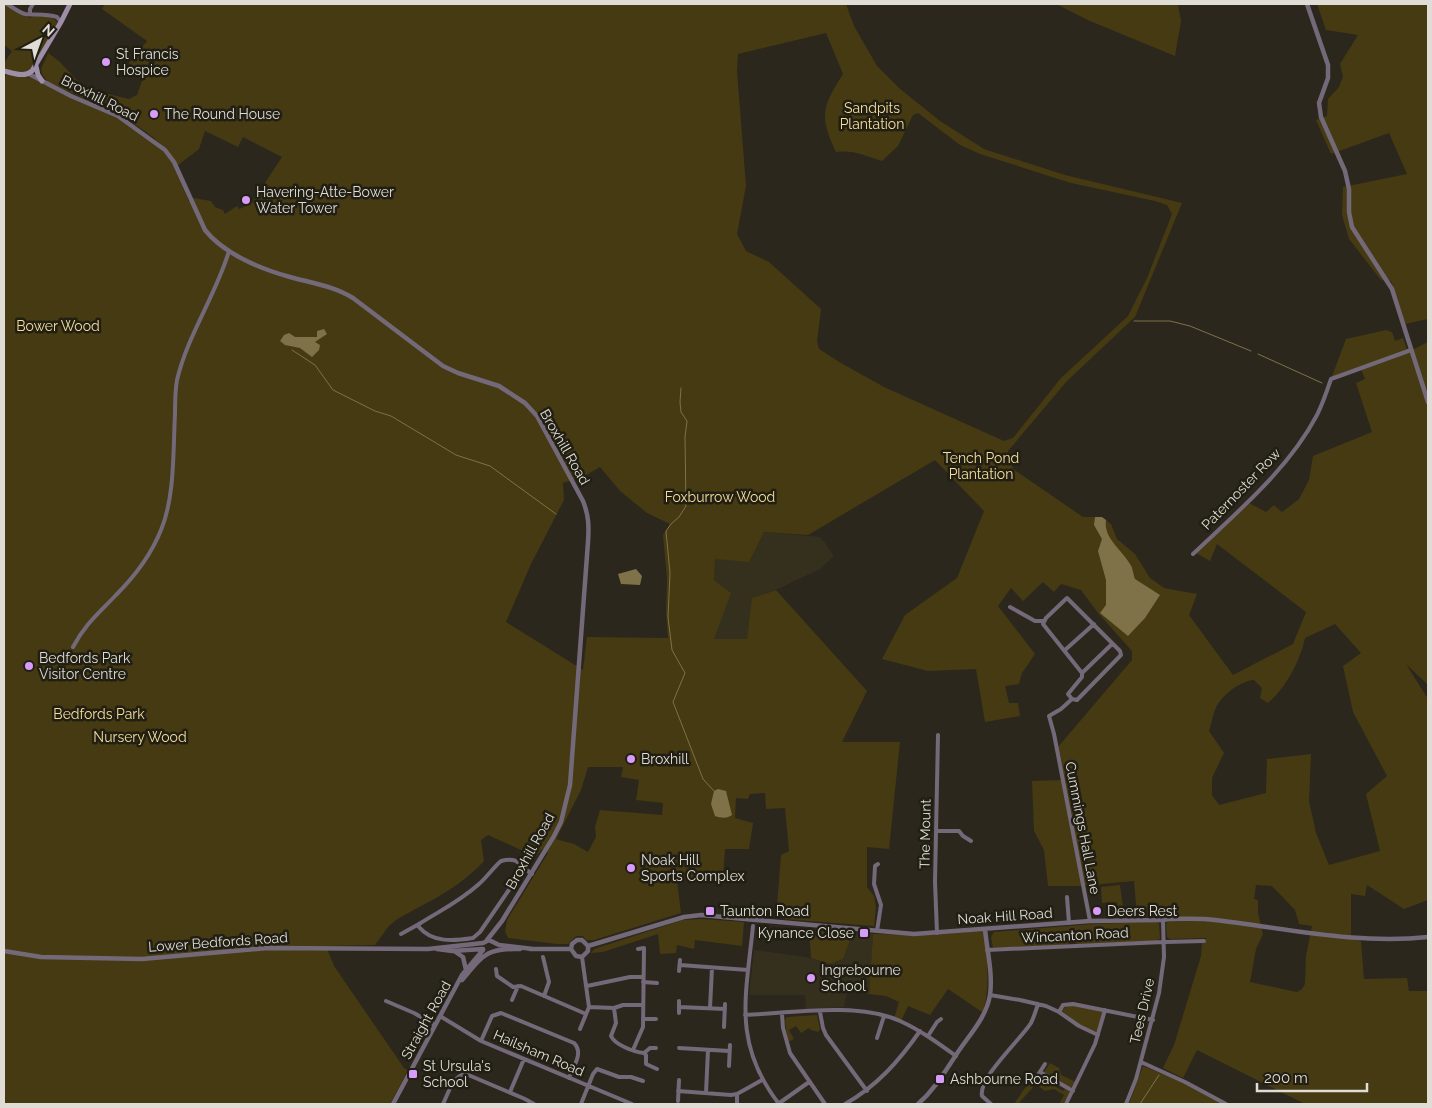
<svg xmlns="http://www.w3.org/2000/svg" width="1432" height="1108" font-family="Raleway,sans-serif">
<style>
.built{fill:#352f1e}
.green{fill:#463a12;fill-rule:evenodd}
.water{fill:#7f7248}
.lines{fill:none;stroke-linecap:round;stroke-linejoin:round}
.stream{stroke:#7f7248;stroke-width:1}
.minor{stroke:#736979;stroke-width:4}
.tertiary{stroke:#736979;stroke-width:4.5}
.secondary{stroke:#9e8ea8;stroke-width:5}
.poi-dot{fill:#d79bf9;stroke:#211e13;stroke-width:2}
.labels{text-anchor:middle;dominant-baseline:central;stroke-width:5;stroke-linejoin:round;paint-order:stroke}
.poi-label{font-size:14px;fill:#dfddd6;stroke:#211e13;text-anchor:start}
.street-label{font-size:14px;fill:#dfddd6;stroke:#211e13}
.park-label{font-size:14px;fill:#f6df9a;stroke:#211e13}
</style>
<rect width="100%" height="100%" fill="#2b271d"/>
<path class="built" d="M764,532l57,5 13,19 -14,13 -40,19 -27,10 -6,41 -34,1 17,-47 -16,-13 1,-21z
M853,933l20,1 -4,60 -21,-4 -4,17 -38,2 -1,-14h-56l5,-45 52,7 24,7 13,-5z"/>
<path class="green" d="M4,4l26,14 4,-2 17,1 8,6 -30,51 -25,-5v-6l8,-12 -8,-6z
M105,4h741l8,22 23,40 22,22 41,33 44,28 81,26 117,28 -47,114 -68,64 -59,70 5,18 70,48h19l9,7 6,15 18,15 15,24 14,10 33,6 -8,21 44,60 60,-31 13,-32 -89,-68 -7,17 -14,-8 53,-50 17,9 8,-7 8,7 17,-13 10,-19 4,-24 59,-24 -16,-49 9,-4 -4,-10 -30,10 15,-40 40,-9 6,2 3,9 8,-3 5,14 20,-10v343l-22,-21 22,35v201l-24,9 -37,-24 -2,11 -14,-2v44l10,3 3,38 43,-1 2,13h19v113h-123l-108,-54 -14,28 -20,-10 11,-23 27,-89 1,-13 4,-2v-3l-36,1 -3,-2 -1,-13 3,-4v-4l-32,1 -3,-36 -54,5h-32l-4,-36 -10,-19 -2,-50 30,-1 -4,-33 74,-87v-9l-34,-38 -17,-23 -20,-6 -7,8 -11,-10 -20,19 -12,-13 -13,18 37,48 -13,19 -3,11 -14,2 4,17h9l2,13 -35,6 -9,-53 -48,2 -46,-12 23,-44 52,-37 27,-67 -49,-51 -127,75 -44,-3 -15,30 -34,-3 -1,21 17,13 -17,46h33l5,-41 24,-8 91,101 -25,51h58l-11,107 -22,-2v40l7,9 2,11 -2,19 -91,-7 1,-13h-7l4,-51 8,-4 -4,-43 -19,1 -1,-16 -15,1 -2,5 -12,-1 -1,20 18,5 -4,26h-24l-2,30 -25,-1 -21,3 4,32 -87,27h-8l-3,-4h-7l-8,8h-11l-49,-6 -3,-7 2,-11 41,-67 -6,-4 -9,11 -12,-10 -33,-15 -7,5 3,21c-28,30 -54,39 -88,59l-8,7 -13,18 -49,1 8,20 70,102 4,2 -18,34h-386v-1026l4,-5 23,5 88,41 45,33 8,10 17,40 4,-4 18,3 4,6 8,3 2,4 12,-8 2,3 12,-5 31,-47 -39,-20 -5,10 -33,-16 -6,18 -22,17c-19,-41 -90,-65 -129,-84 -12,-14 -5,-14 0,-29l11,8 25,27 45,11 8,-4 7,-20 -15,-12 18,-22 -45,-32zM826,33l17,41c-21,33 -24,42 -7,78 19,-2 28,4 46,9l16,-15 15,-31 5,-2 42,32 20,9 91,29 84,18 12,4 5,9 -25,64 -19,38 -67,62 -48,60 -9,3 -120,-54 -43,-24 -22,-14 -2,-8 4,-32 -52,-47 -23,-11 -9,-17 9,-48 -9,-115 1,-17zM600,467l20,24 27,22 23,11 -7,11 4,44 -1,32 2,27 -81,-1 -4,33 -77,-48 25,-58 33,-64 -1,-17 23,-8zM1335,624l26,29 -18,13 10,46 34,64 -21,18 14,57 -51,14 -13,-32 -7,-32 2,-47 -44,5 -1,34 -47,12 -7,-10v-17l12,-25 -15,-22c3,-8 4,-20 9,-27 7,-11 23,-23 36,-24l8,8 -2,10 8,5c18,-15 32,-42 37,-65zM588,767h35l-2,10 18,3 -3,20 27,3 -1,12 -62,-5 -5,17 1,10 -8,15 -14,-8 -18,-5 25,-49zM1256,885l16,1 23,24 4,14 13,2 -6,30 -1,28 -3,5 -5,3 -47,-10 6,-33 7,-15 -5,-21v-13l-4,-1z
M1056,4h122l3,17 -6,35 -85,-35z
M1317,4h111v315l-23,5 -14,-43 -10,-1 -32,-41 -7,-24 1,-28 64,-13 -18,-41 -58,21 -15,-34 11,-4 1,-17 11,-12 4,-10 -3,-13 18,-29 -32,-5z
M1120,885l3,22h-5l-1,-5 -15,1 -1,-16z
M702,919l42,3 -2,24 -47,-6 -1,9 -17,-4 -1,8 -16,1 -2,-20 -55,18 -12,1 3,-4 89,-29z
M1155,922l4,1 1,16 -6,2 -76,3c-5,-3 -7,-2 -12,1l-73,3 -2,-11 3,-5 99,-8z
M809,930l44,3 -10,26 -13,5 -19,-6z
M984,931c3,20 7,63 -2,81l-34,-23 -18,26 -22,-9 -7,15 -7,-2 5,-17 -13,-6 -17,-2 4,-60 50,1z
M1071,1005l30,5 2,2 -5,19c-12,2 -27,-13 -36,-20l3,-4z
M817,1015l3,14 -2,3 -7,-2 -2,-2 -8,5 -5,-7 -7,4 5,9 -6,3 -3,-22 2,-3z
M1050,1063l9,5 2,7 15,7 -2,5h-5l-25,-15z
M1143,1066l46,19 35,19h-95z
M1041,1076l4,2 -1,2 19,11 2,-2 5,3v3l-7,9h-4l5,-9 -10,-6 -9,2 -9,-7 -18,20h-4l18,-26 4,5z"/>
<path class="water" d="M324,329l3,5 -12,8 5,3 -1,5 -7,7 -12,-9 -15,-3 -5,-4 4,-6 5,-2 6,4h22v-6z
M1095,517h7l4,3c-3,18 16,30 24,44 3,4 3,10 5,15l25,16 -15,23 -17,18 -28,-23 6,-8v-25l-8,-29 4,-12 -8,-14z
M636,569l6,7 -2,9 -19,-1 -3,-10z
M718,789l8,2 6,24c-6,4 -11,3 -17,1l-4,-12 3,-13z"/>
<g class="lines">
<path class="stream" d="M1134,321h36l20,5 61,25
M292,350l23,15 18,25 42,21 16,5 65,39 34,11 66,48
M1258,354l64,29
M681,388l-1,14 1,10 6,9 -2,16 1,69 -7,11 -8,7 -5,7 4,42 -2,44 4,33 13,23 -12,29 30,77 11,12
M1140,1104l19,-29"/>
<path class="minor" d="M7,4c5,3 13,9 18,10 10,1 22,0 32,3l4,5
M30,13v-4l3,-5
M1193,554c44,-42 95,-84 124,-139 6,-12 10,-24 14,-36l80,-29
M1010,607l25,14h8
M73,647c12,-23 26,-34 43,-52 19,-19 35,-40 45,-65 14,-33 12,-80 14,-116 0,-11 0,-23 2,-34 11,-46 39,-85 52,-129
M1065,650l29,-26
M1082,673v4l-14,17 4,5 -11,10 -12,7 5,18 36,187
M1082,673l30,-29
M1072,699l5,1 44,-45 -1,-4 -53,-53 -21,20 -3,6 39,49
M936,831h23l4,5 8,5
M525,869l-10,12 -35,51 -7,6c-19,3 -41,5 -54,-11v-3c22,-14 40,-22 60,-40 8,-7 14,-16 22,-23 18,-5 18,5 31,13
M1067,897l2,26
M753,926c-7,70 -21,117 26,178
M877,931l4,-26 -7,-21 1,-18 3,-2
M937,933l-2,-51 3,-147
M401,934l18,-10
M1166,942l38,-1
M987,950l176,-8
M543,957l6,25 -5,14
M680,965l68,5
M496,969l1,7 16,11 8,-1 65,28
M679,971l1,-11
M643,982l14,1
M587,986l43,-9h13
M990,995l30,5 26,6 13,6 20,14 19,9
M512,1000l6,-14
M386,1001l28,12 21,12
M589,1007l25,1 9,-3h20
M679,1007l46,2
M614,1008l2,15 -5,13c4,9 23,16 33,17l2,2v9l11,5
M710,1008l2,-40
M820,1012l3,16 3,7 41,56
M1059,1012l4,-7 10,-1 80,16
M679,1013v-12
M782,1014l1,14 7,25 35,51
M745,1015c45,-2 113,-13 155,6 20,9 38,22 56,35
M440,1016l41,25 151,63
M643,1019h13
M724,1027l1,-23
M580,1029l9,-22 -7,-50
M928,1036l9,-14 4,-3
M877,1038l7,-22
M481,1041l11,-25 9,-3 73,30c10,10 -1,24 -5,35
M679,1048l50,3
M633,1050l10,-23 1,-79 -6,1
M644,1053l6,-5h6
M1141,1062l44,20 41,22
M729,1066l1,-21
M1040,1072l33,19
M1034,1081l11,-17
M678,1091l53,4 6,-1 25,-14
M510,1092l14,-33
M706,1093l2,-43
M737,1094v10
M678,1101l1,-21
M443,1104c5,-10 10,-29 23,-30l59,25 9,5
M581,1104l12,-30 4,-5 22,8h12l12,4
M778,1104l31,-22
M845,1104c32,-18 54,-43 75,-73
M991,1104l-9,-8c-4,-18 39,-57 49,-73 3,-6 5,-13 7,-19
M1066,1104l29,-60 10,-34
M1126,1104l10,-25 23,-86 5,-36 -1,-37"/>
<path class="tertiary" d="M1307,4l21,61v13l-9,25 2,14 24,54 4,18v23l3,15 40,62 36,113
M29,74l42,22 47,20 47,34 9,12 31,68c19,24 56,39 85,47 22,6 43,9 63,21l90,68 15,7 41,13 26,17 12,13 46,85c6,15 6,26 5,41l-18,243 -9,37 -7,14 -52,85 -15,19
M588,946l96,-29 17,-2 213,19 176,-13 73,-1 6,-1c16,0 31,-1 46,1 69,8 143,25 213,17
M437,949l15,2 31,-2
M530,949h41
M571,949l5,7 6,1 6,-6v-5
M571,949l1,-5 5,-4h5l6,6
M4,951l37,6 101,2 125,-11 161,1 55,-6 6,-3 10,5 34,4
M454,951l9,6 3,13
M462,980c21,-25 24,-32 58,-31
M393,1104l69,-129 21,-25
M918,1104c16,-14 26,-31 38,-49 12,-19 30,-36 34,-60 3,-22 -3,-44 -5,-66"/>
<path class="secondary" d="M36,66l2,9 4,6
M4,71c9,2 20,7 28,0l29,-49 9,-18"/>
</g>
<g class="poi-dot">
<circle cx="106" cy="62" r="5"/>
<circle cx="154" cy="114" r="5"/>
<circle cx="246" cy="200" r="5"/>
<circle cx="29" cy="666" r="5"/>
<circle cx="631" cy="759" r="5"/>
<circle cx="631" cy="868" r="5"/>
<rect x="705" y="906" width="10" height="10" rx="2.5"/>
<circle cx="1097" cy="911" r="5"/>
<rect x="859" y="928" width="10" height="10" rx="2.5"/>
<circle cx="811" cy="978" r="5"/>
<rect x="408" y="1069" width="10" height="10" rx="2.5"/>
<rect x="935" y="1074" width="10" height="10" rx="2.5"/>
</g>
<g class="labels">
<g class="poi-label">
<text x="116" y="54">St Francis<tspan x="116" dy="16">Hospice</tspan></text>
<text x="164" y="114">The Round House</text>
<text x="256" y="192">Havering-Atte-Bower<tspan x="256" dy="16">Water Tower</tspan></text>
<text x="39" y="658">Bedfords Park<tspan x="39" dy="16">Visitor Centre</tspan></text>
<text x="641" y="759">Broxhill</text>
<text x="641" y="860">Noak Hill<tspan x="641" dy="16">Sports Complex</tspan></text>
<text x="720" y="911">Taunton Road</text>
<text x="1107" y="911">Deers Rest</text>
<text x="854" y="933" text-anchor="end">Kynance Close</text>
<text x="821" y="970">Ingrebourne<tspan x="821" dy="16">School</tspan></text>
<text x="423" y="1066">St Ursula's<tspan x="423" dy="16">School</tspan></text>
<text x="950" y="1079">Ashbourne Road</text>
</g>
<g class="street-label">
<text transform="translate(100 98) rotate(27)">Broxhill Road</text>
<text transform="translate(565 447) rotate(60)">Broxhill Road</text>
<text transform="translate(1241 489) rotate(-46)">Paternoster Row</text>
<text transform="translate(1083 828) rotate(79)">Cummings Hall Lane</text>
<text transform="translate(925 834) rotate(-89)">The Mount</text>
<text transform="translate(530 851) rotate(-61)">Broxhill Road</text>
<text transform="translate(1005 916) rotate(-4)">Noak Hill Road</text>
<text transform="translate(1075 935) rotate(-3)">Wincanton Road</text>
<text transform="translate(218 942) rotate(-4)">Lower Bedfords Road</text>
<text transform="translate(1142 1011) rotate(-77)">Tees Drive</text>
<text transform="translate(426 1020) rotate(-61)">Straight Road</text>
<text transform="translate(539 1053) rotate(23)">Hailsham Road</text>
</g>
<g class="park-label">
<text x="872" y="108">Sandpits<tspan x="872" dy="16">Plantation</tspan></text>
<text x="58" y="326">Bower Wood</text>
<text x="981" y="458">Tench Pond<tspan x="981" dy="16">Plantation</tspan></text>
<text x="720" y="497">Foxburrow Wood</text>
<text x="99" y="714">Bedfords Park</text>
<text x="140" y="737">Nursery Wood</text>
</g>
</g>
<rect width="1432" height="1108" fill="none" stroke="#dfddd6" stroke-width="10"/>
<g transform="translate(40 40) rotate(41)" stroke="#211e13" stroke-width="4" paint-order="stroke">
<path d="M0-4L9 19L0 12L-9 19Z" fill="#dfddd6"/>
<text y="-8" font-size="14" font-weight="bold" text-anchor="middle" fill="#dfddd6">N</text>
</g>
<path d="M1257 1083v8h110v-8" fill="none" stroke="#dfddd6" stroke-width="2.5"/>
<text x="1264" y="1083" font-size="15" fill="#dfddd6" stroke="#211e13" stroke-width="4" paint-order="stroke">200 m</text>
</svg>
